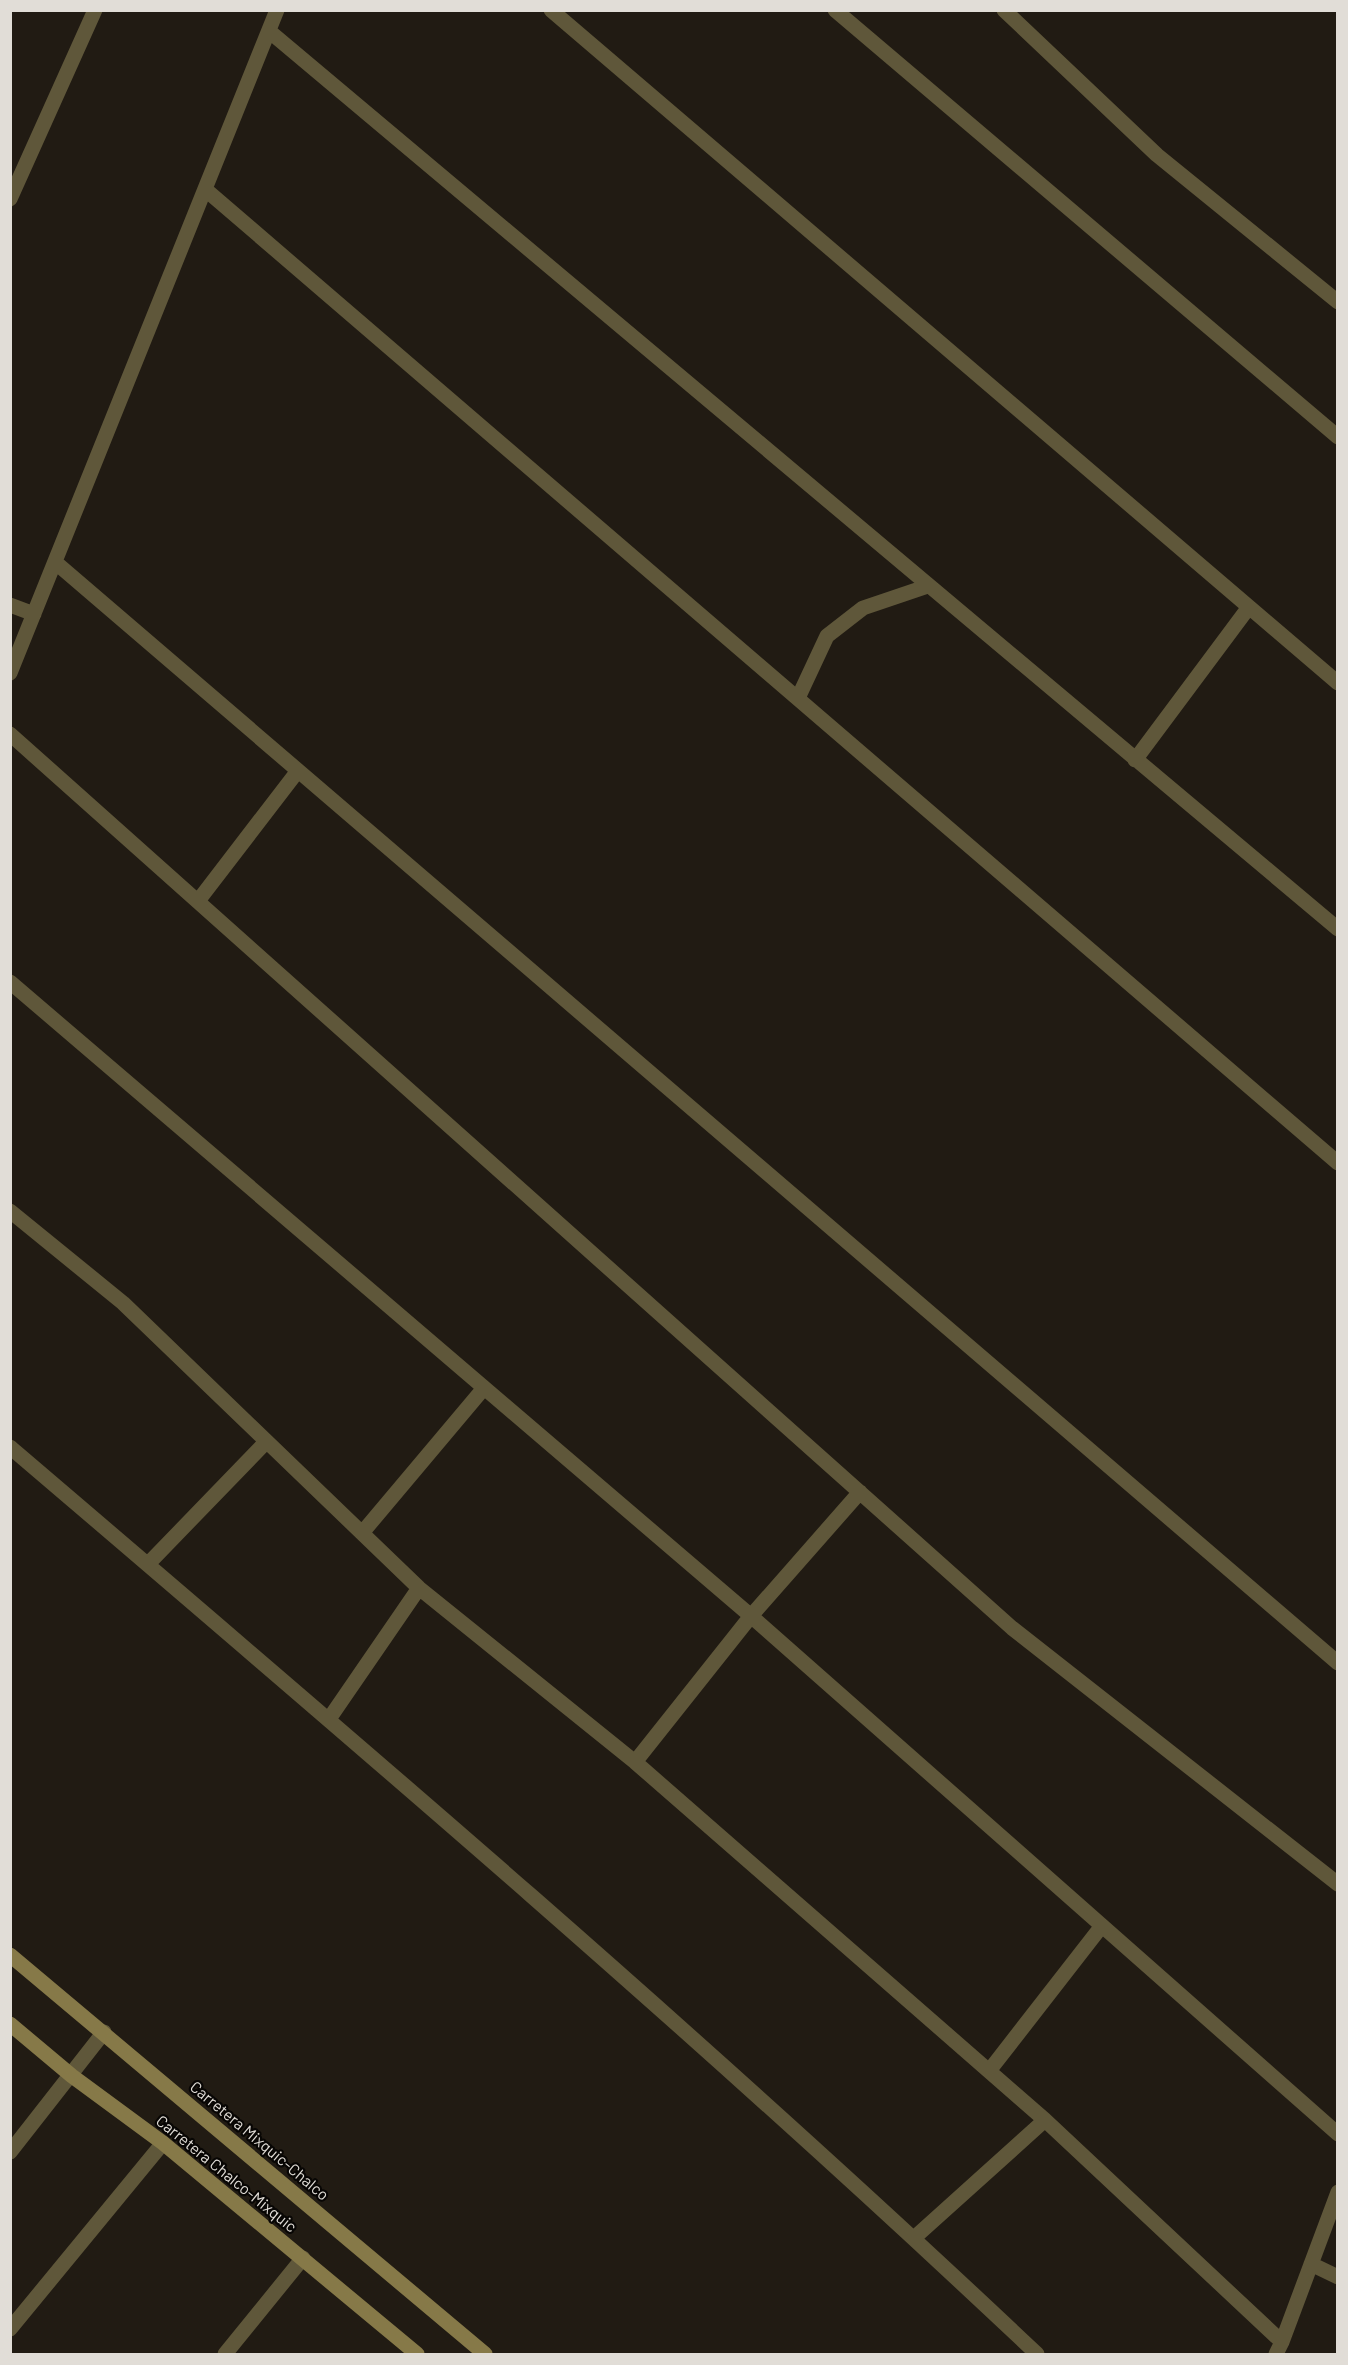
<svg xmlns="http://www.w3.org/2000/svg" width="1348" height="2365" font-family="Barlow,sans-serif">
<style>
.lines{fill:none;stroke-linecap:round;stroke-linejoin:round}
.street{stroke:#5f573a;stroke-width:15}
.secondary{stroke:#867948;stroke-width:15}
.labels{text-anchor:middle;dominant-baseline:central;stroke-width:4.5;stroke-linejoin:round;paint-order:stroke}
.street-label{font-size:16px;fill:#e1ddd7;stroke:#080604}
</style>
<rect width="100%" height="100%" fill="#211b13"/>
<g class="lines">
<path class="street" d="M551,10l787,673
M835,10l503,427
M1004,10l153,145 181,147
M269,31l1069,898
M206,190l1132,973
M10,199l85,-189
M55,562l1283,1101
M10,605l24,9
M10,673l267,-663
M798,698l29,-62 36,-28 65,-22
M10,734l1002,894 326,256
M1135,760l114,-153
M198,901l99,-129
M10,982l741,634 587,518
M10,1211l113,92 296,285 216,174 410,358 237,222
M10,1447c348,297 695,593 1027,907
M362,1533l122,-145
M148,1564l118,-122
M329,1719l90,-131
M635,1762l116,-146 109,-124
M989,2071l112,-144
M10,2152l94,-120
M914,2238l131,-118
M1311,2264l27,13
M10,2329l153,-186
M225,2354l78,-96
M1276,2354l6,-12 56,-150"/>
<path class="secondary" d="M10,1955l475,399
M10,2024l62,52 91,67 254,211"/>
</g>
<g class="labels">
<g class="street-label">
<text transform="translate(260 2140) rotate(40)">Carretera Mixquic-Chalco</text>
<text transform="translate(227 2173) rotate(39)">Carretera Chalco-Mixquic</text>
</g>
</g>
<rect width="1348" height="2365" fill="none" stroke="#e1ddd7" stroke-width="24"/>
</svg>
